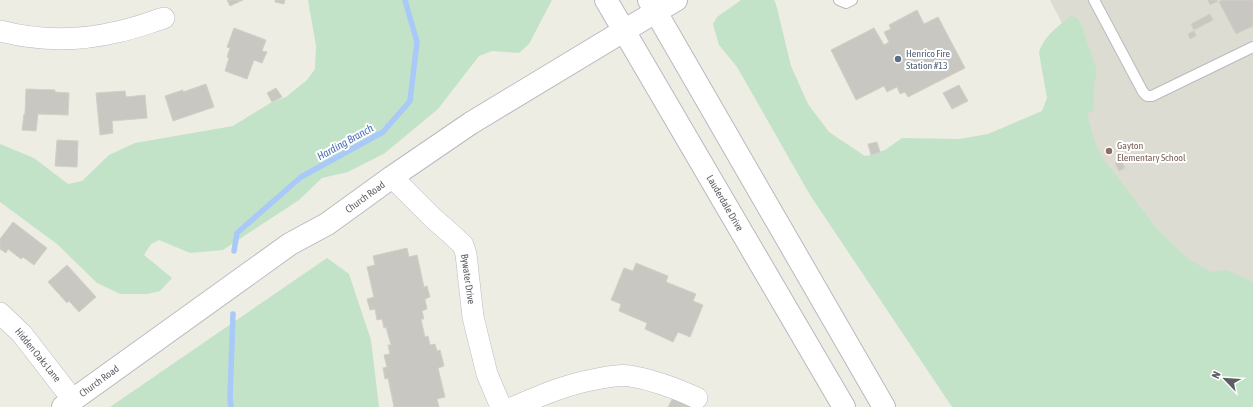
<svg xmlns="http://www.w3.org/2000/svg" width="1253" height="407" font-family="'Asap Condensed',sans-serif">
<style>
.education{fill:#dddcd2}
.green{fill:#c2e3c8}
.lines{fill:none;stroke-linecap:round;stroke-linejoin:round}
.stream{stroke:#a9c9f9;stroke-width:5.5}
.building{fill:#c9c7c2;stroke:#d2d0c3}
.service-casing{stroke:#b9babf;stroke-width:12}
.minor-casing{stroke:#b9babf;stroke-width:22}
.tertiary-casing{stroke:#b9babf;stroke-width:24}
.secondary-casing{stroke:#b8b9bf;stroke-width:24}
.service{stroke:#fff;stroke-width:10}
.minor{stroke:#fff;stroke-width:21}
.tertiary{stroke:#fff;stroke-width:22}
.secondary{stroke:#fff;stroke-width:22}
.service-dot{fill:#5c6f8a;stroke:#fff;stroke-width:1.5}
.education-dot{fill:#8d6e63;stroke:#fff;stroke-width:1.5}
.labels{text-anchor:middle;dominant-baseline:central;stroke-width:4;stroke-linejoin:round;paint-order:stroke}
.service-label{font-size:10px;fill:#4e5e75;stroke:#fff;text-anchor:start}
.education-label{font-size:10px;fill:#785e54;stroke:#fff;text-anchor:start}
.street-label{font-size:10px;fill:#5c5e64;stroke:#fff}
.water-label{font-size:11px;font-style:italic;fill:#4d71bb;stroke:#fff}
</style>
<rect width="100%" height="100%" fill="#eeede4"/>
<path class="education" d="M1050,0h203v407h-301l142,-322z"/>
<path class="green" d="M308,0h244l-23,44 -10,9 -27,-2 -13,5 -41,53 -53,44 -37,19 -26,6 -23,22 -76,50 -33,3 -31,-13 -8,4 -7,11 28,23 -12,13 -13,3h-27l-23,-11 -40,-39 -57,-42v-58l34,14 34,26 14,-3 27,-26 26,-12 98,-17 39,-24 14,-5 21,-17 8,-11 1,-23z
M741,0h33l2,4 15,62 17,38 21,28 36,24 6,-1 14,-5 17,-12 57,1 29,-5 54,-23 5,-13 -8,-45c4,-16 19,-27 32,-37l6,2 4,6 16,47 -3,14 -1,26 -6,3 10,34 7,12 54,70 30,29 23,13 16,-2 26,12v125h-301l-142,-212 -73,-128 -18,-22 -6,-21 4,-7z
M327,258l22,16 22,66 8,67h-269z"/>
<g class="lines">
<path class="stream" d="M234,251l3,-18 64,-56 82,-45 27,-31 7,-59 -12,-42
M231,407l-1,-9 3,-84"/>
</g>
<path class="building" d="M227,0h16l-13,6z
M275,0h10l-1,4 -9,-2z
M1208,0h9l1,1 -8,4z
M1222,0h31v26l-17,8 -17,-32z
M917,10l7,14 14,-7 27,51 -57,29 -3,-5 -5,2 -3,-7 -10,5 -3,-6 -28,14 -25,-50 43,-22 10,17 5,-3 -5,-10 7,-3 -2,-4z
M1210,14l3,6 -19,10 -3,-6z
M234,28l32,12 -4,11 5,1 -5,11 -8,-3 -7,19 -22,-8 4,-13 -2,-1 3,-9 -3,-1z
M1194,31l2,5 -6,3 -2,-5z
M206,84l8,23 -41,14 -8,-25 18,-6v2z
M959,85l9,16 -16,8 -9,-16z
M276,88l6,9 -10,5 -5,-9z
M26,89l29,1v2l14,1 -1,22 -30,-1 -2,17 -14,-1 2,-16h1z
M125,91l1,6 19,-2 2,23 -35,3 1,12 -13,2 -4,-42z
M57,140l21,1 -1,26 -22,-1z
M877,142l3,10 -9,3 -3,-11z
M1121,160l4,8 -6,3 -4,-8z
M13,222l34,26 -13,17 -11,-8 -2,2 -13,-10 -2,4 -6,-4v-10z
M407,248l2,9 8,-2 7,32 3,-1 3,11 -5,2 2,10 -5,2 2,8h-3l4,18 3,-1 2,9 5,-1 2,7 3,-1 4,16 -6,2 7,29 -8,2 2,8h-45l-6,-29 -3,1 -2,-11 4,-1 -3,-12 6,-1 -2,-9h3l-5,-18 -2,1 -2,-9 -5,1 -2,-11 -5,1 -3,-11 7,-2 -7,-30 8,-2 -2,-9z
M636,263l32,13 -2,6 30,12 -3,7 10,4 -13,32 -12,-5 -5,10 -28,-13 2,-6 -28,-12 2,-7 -10,-4 13,-32 9,3z
M67,265l29,32 -17,15 -10,-11 -2,2 -19,-21z
M676,392l18,15h-26z"/>
<g class="lines">
<g class="service-casing">
<path id="service" d="M839,0l7,3 6,-3
M1094,0l49,92 4,4h5l101,-49"/>
</g>
<g class="minor-casing">
<path id="minor" d="M0,31c38,10 79,10 117,1 16,-3 31,-9 47,-14
M392,177l42,42 15,13 14,13 3,9 7,63 14,57 14,33
M0,313l22,21 51,66
M514,407c28,-12 53,-23 83,-28 11,-2 23,-5 33,-3 24,4 45,12 67,22"/>
</g>
<g class="tertiary-casing">
<path id="tertiary" d="M63,407l227,-163 37,-20 65,-47 79,-54 154,-93"/>
</g>
<g class="secondary-casing">
<path id="secondary" d="M606,0l238,407
M649,0l235,407
M625,30l51,-30"/>
</g>
<use href="#service" class="service"/>
<use href="#minor" class="minor"/>
<use href="#tertiary" class="tertiary"/>
<use href="#secondary" class="secondary"/>
</g>
<circle class="service-dot" cx="898" cy="59" r="4"/>
<circle class="education-dot" cx="1109" cy="151" r="4"/>
<g class="labels">
<g class="service-label">
<text x="906" y="53">Henrico Fire<tspan x="906" dy="12">Station #13</tspan></text>
</g>
<g class="education-label">
<text x="1117" y="145">Gayton<tspan x="1117" dy="12">Elementary School</tspan></text>
</g>
<g class="street-label">
<text transform="translate(365 197) rotate(-36)">Church Road</text>
<text transform="translate(725 203) rotate(60)">Lauderdale Drive</text>
<text transform="translate(468 279) rotate(82)">Bywater Drive</text>
<text transform="translate(38 355) rotate(51)">Hidden Oaks Lane</text>
<text transform="translate(99 381) rotate(-36)">Church Road</text>
</g>
<g class="water-label">
<text transform="translate(345 142) rotate(-29)">Harding Branch</text>
</g>
</g>
<g transform="translate(1225 379) rotate(295)" stroke="#ffffff" stroke-width="3" paint-order="stroke">
<path d="M0-3L7 15L0 10L-7 15Z" fill="#5c5e64"/>
<text y="-6" font-size="11" font-weight="bold" text-anchor="middle" fill="#5c5e64">N</text>
</g>
</svg>
